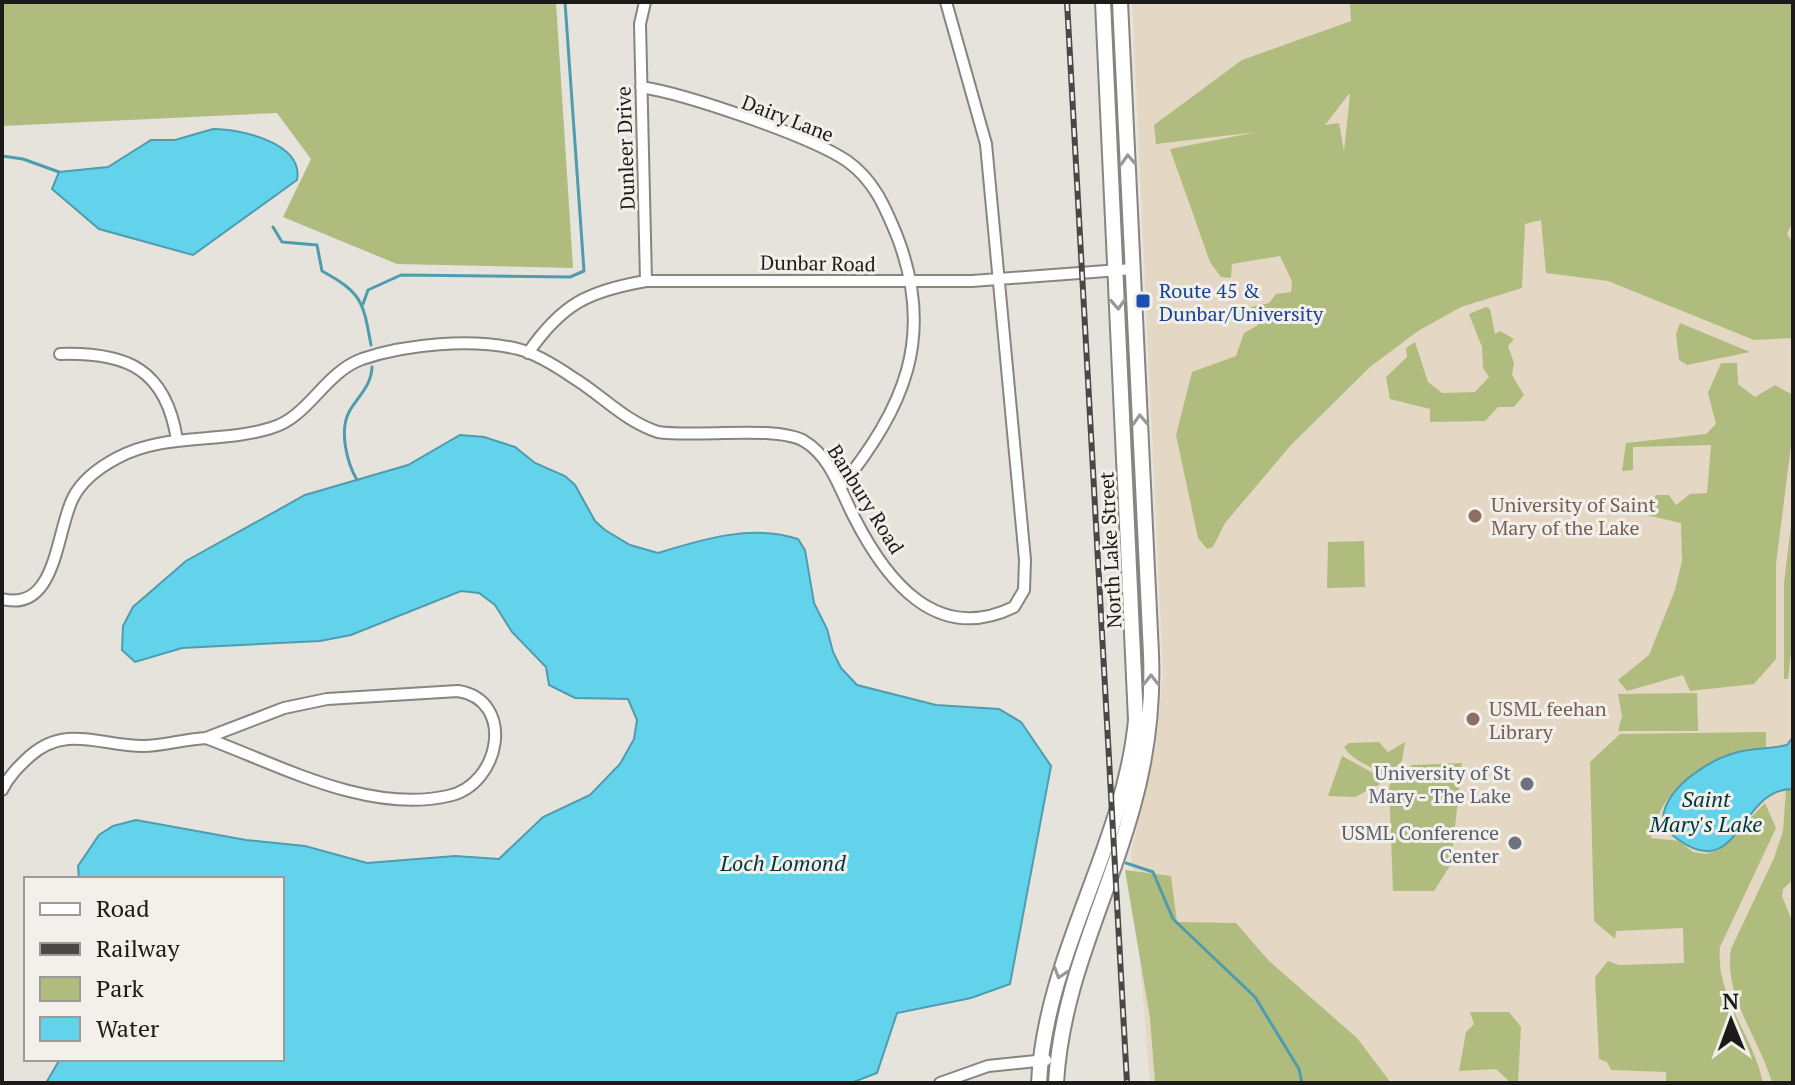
<svg xmlns="http://www.w3.org/2000/svg" width="1795" height="1085" font-family="'PT Serif',serif">
<style>
.education{fill:#e4d8c4}
.green{fill:#afbc7e;fill-rule:evenodd}
.water{fill:#63d3ec;stroke:#4e9cad;stroke-width:2}
.lines{fill:none;stroke-linecap:round;stroke-linejoin:round}
.stream{stroke:#4e9cad;stroke-width:3}
.minor-casing{stroke:#888580;stroke-width:14}
.major-casing{stroke:#888580;stroke-width:18}
.minor{stroke:#fff;stroke-width:10}
.major{stroke:#fff;stroke-width:14}
.rail-casing{stroke:#4a4846;stroke-width:6}
.rail{stroke:#f3f0eb;stroke-width:3;stroke-dasharray:9;stroke-linecap:butt}
.oneway{stroke:#999898}
.transit-dot{fill:#1a4fb4;stroke:#f3f0eb;stroke-width:3}
.education-dot{fill:#8d6e63;stroke:#f3f0eb;stroke-width:3}
.worship-dot{fill:#6b7280;stroke:#f3f0eb;stroke-width:3}
.labels{text-anchor:middle;dominant-baseline:central;stroke-width:6;stroke-linejoin:round;paint-order:stroke}
.street-label{font-size:20px;fill:#1c1b19;stroke:#f3f0eb}
.transit-label{font-size:20px;fill:#164399;stroke:#f3f0eb;text-anchor:start}
.education-label{font-size:20px;fill:#785e54;stroke:#f3f0eb;text-anchor:start}
.worship-label{font-size:20px;fill:#5b616d;stroke:#f3f0eb;text-anchor:end}
.water-label{font-size:22px;font-style:italic;fill:#003640;stroke:#f3f0eb}
</style>
<rect width="100%" height="100%" fill="#e6e3dd"/>
<path class="education" d="M1132,2h661v1081h-643l-19,-231 25,-106 7,-72z"/>
<path class="green" d="M2,2h554l17,266 -176,-4 -114,-47 28,-58 -34,-46 -275,13z
M1350,2h443v220l-6,12 6,9v95l-39,2 -146,-59 -62,-8 -5,-53 -16,4 -3,64 -61,19 -43,24 -48,36 -79,78 -66,78 -12,24 -6,2 -9,-11 -22,-103 16,-63 44,-16 8,-23 14,-8 -7,-18 18,-4 7,-9 15,-2 1,-11 -12,-25 -48,8 -1,14 -10,-1 -11,-15 -40,-113 87,-17 -101,12 -2,-19 88,-65 109,-39zM1349,94l1,1 -6,56 -5,-28 -14,2z
M1486,307l4,2 5,25 5,-3 14,8 -6,7 6,17 -2,12 12,20 -10,12h-16l-13,14 -55,1v-13l-40,-10 -4,-22 21,-20 -1,-9 9,-6 13,40 14,11 33,-1 14,-15 -6,-9 -1,-21 -13,-33z
M1680,323l70,29 -63,13 -8,-5 -3,-26z
M1721,363h16l1,21 17,13 20,-12 18,10v35l-17,134v95l-22,25 -64,7 -7,-16 -56,16 -9,-11 31,-25 26,-65 7,-29 -1,-38 -35,-8 10,-20h13l7,10 14,-11 17,-1 4,-48 -78,2v23l-11,1 4,-28 80,-9 10,-10 -8,-31z
M1793,509v125l-5,45h-4v-96z
M1364,541l1,46 -38,1 1,-46z
M1697,693l1,38h-80l4,-15 -4,-22z
M1766,732v17c-54,6 -103,32 -115,89l28,3 14,11 12,2 14,-4 46,-47 11,25 -56,119c-5,49 34,90 43,136h-97v-11l-55,-2 -4,-8 -8,-3 -4,-82 13,-16 11,4 65,-2 -1,-35 -67,3 -1,8 -21,-18 -4,-159 30,-28z
M1379,742l9,10 17,-10 -3,19 -18,16c-12,-12 -31,-15 -40,-30l5,-4z
M1342,756l31,17 7,11 -25,13 -27,-1z
M1462,763l-11,101 -17,27h-41l-4,-106 23,-20z
M1786,789h7v91l-10,9 -1,7 11,27v160h-21c-12,-44 -49,-87 -41,-134l43,-91 9,-27z
M1125,870l46,6 6,46 59,1 32,37 89,78 34,45h-236l-5,-65z
M1470,1012h39l12,15 -3,55 -7,1 -15,-14 -37,2 7,-39 8,-8z"/>
<path class="water" d="M213,129c28,0 91,14 84,51l-104,75 -94,-26 -47,-40 7,-17 49,-5 43,-27h24z
M460,435l24,2 31,10 20,16 30,13 10,9 20,36 10,9 25,15 28,8c45,-14 95,-29 140,-14l7,11 9,53 13,26 6,23 8,16 16,17 79,20 63,4 22,13 30,44 -41,218 -39,14 -74,15 -20,60 -26,10h-805l14,-24h222v-180h-203l-1,-13 21,-31 14,-9 23,-6 110,20 59,6 62,17 88,-7 44,3 44,-42 47,-22 30,-31 14,-25 3,-19 -9,-21 -53,-1 -26,-13 -3,-18 -34,-35 -17,-27 -16,-12 -18,-2 -110,44 -31,6 -138,7 -47,14 -13,-12 1,-24 10,-19 53,-46 119,-66 103,-30z
M1793,737v52c-55,-1 -53,97 -117,49 -8,-6 -15,-15 -12,-26 7,-28 47,-53 74,-60 16,-4 33,-3 49,-7z"/>
<g class="lines">
<path class="stream" d="M2,156l21,3 36,13
M273,227l9,15 35,3 5,26c40,22 41,30 49,74
M363,304l5,-14 33,-15 169,2 14,-6 -19,-269
M357,480c-10,-17 -18,-49 -8,-68 9,-16 22,-25 23,-45
M1126,863l27,9 20,47 82,78 44,72 3,14"/>
<g class="minor-casing">
<path id="minor" d="M645,2l-5,22 6,257
M641,87c45,7 169,49 206,74 27,19 38,46 50,75 39,101 7,172 -57,252
M528,353c34,-49 60,-62 118,-72h326l161,-12
M60,354c67,-2 106,15 117,86
M2,599c55,14 54,-68 71,-101 9,-18 27,-31 44,-40 49,-26 103,-14 154,-30 38,-11 53,-55 91,-69 44,-15 110,-21 156,-10 19,5 38,17 54,28 30,18 52,44 86,55 37,6 117,-7 146,9 27,16 36,49 50,76 32,63 82,128 160,90l10,-17 1,-30 -39,-416 -40,-142
M458,691c58,9 43,94 -10,105 -80,18 -169,-31 -242,-58l78,-30 43,-9z
M2,790c7,-14 16,-23 28,-34 36,-32 71,-10 113,-10 21,0 42,-7 63,-8
M940,1083l48,-17 58,-6"/>
</g>
<g class="major-casing">
<path id="major" d="M1039,1083c6,-128 85,-236 97,-363l-33,-718
M1056,1083c6,-102 51,-181 77,-277 14,-50 20,-101 18,-152l-31,-652"/>
</g>
<use href="#minor" class="minor"/>
<use href="#major" class="major"/>
<g class="rail-casing">
<path id="rail" d="M1067,2l60,1081"/>
</g>
<use href="#rail" class="rail"/>
</g>
<defs><path id="oneway-chevron" d="M-2-3.5L2.5 0L-2 3.5" fill="none" stroke-width="1.6" stroke-linecap="round" stroke-linejoin="round" transform="scale(2)"/></defs>
<g class="oneway">
<use href="#oneway-chevron" transform="translate(1128 160) rotate(-93)"/>
<use href="#oneway-chevron" transform="translate(1118 304) rotate(87)"/>
<use href="#oneway-chevron" transform="translate(1140 420) rotate(-93)"/>
<use href="#oneway-chevron" transform="translate(1151 680) rotate(-90)"/>
<use href="#oneway-chevron" transform="translate(1060 973) rotate(108)"/>
</g>
<rect class="transit-dot" x="1135" y="293" width="16" height="16" rx="4"/>
<g class="education-dot">
<circle cx="1475" cy="516" r="8"/>
<circle cx="1473" cy="719" r="8"/>
</g>
<g class="worship-dot">
<circle cx="1527" cy="784" r="8"/>
<circle cx="1515" cy="843" r="8"/>
</g>
<g class="labels">
<g class="street-label">
<text transform="translate(788 118) rotate(21)">Dairy Lane</text>
<text transform="translate(625 148) rotate(-92)">Dunleer Drive</text>
<text transform="translate(818 263) rotate(1)">Dunbar Road</text>
<text transform="translate(866 499) rotate(58)">Banbury Road</text>
<text transform="translate(1110 550) rotate(-93)">North Lake Street</text>
</g>
<g class="transit-label">
<text x="1159" y="290">Route 45 &amp;<tspan x="1159" dy="23">Dunbar/University</tspan></text>
</g>
<g class="education-label">
<text x="1491" y="504">University of Saint<tspan x="1491" dy="23">Mary of the Lake</tspan></text>
<text x="1489" y="708">USML feehan<tspan x="1489" dy="23">Library</tspan></text>
</g>
<g class="worship-label">
<text x="1511" y="772">University of St<tspan x="1511" dy="23">Mary - The Lake</tspan></text>
<text x="1499" y="832">USML Conference<tspan x="1499" dy="23">Center</tspan></text>
</g>
<g class="water-label">
<text x="1706" y="798">Saint<tspan x="1706" dy="25">Mary's Lake</tspan></text>
<text x="783" y="862">Loch Lomond</text>
</g>
</g>
<rect width="1795" height="1085" fill="none" stroke="#1c1b19" stroke-width="8"/>
<rect x="24" y="877" width="260" height="184" fill="#f3f0eb" stroke="#9d9b97" stroke-width="2"/>
<rect x="40" y="903" width="40" height="12" fill="#ffffff" stroke="#9d9b97" stroke-width="2"/>
<text x="96" y="917" font-size="24" fill="#1c1b19">Road</text>
<rect x="40" y="943" width="40" height="12" fill="#4a4846" stroke="#9d9b97" stroke-width="2"/>
<text x="96" y="957" font-size="24" fill="#1c1b19">Railway</text>
<rect x="40" y="977" width="40" height="24" fill="#afbc7e" stroke="#9d9b97" stroke-width="2"/>
<text x="96" y="997" font-size="24" fill="#1c1b19">Park</text>
<rect x="40" y="1017" width="40" height="24" fill="#63d3ec" stroke="#9d9b97" stroke-width="2"/>
<text x="96" y="1037" font-size="24" fill="#1c1b19">Water</text>
<g transform="translate(1731 1021) rotate(359)" stroke="#f3f0eb" stroke-width="6" paint-order="stroke">
<path d="M0-6L14 30L0 20L-14 30Z" fill="#1c1b19"/>
<text y="-12" font-size="22" font-weight="bold" text-anchor="middle" fill="#1c1b19">N</text>
</g>
</svg>
